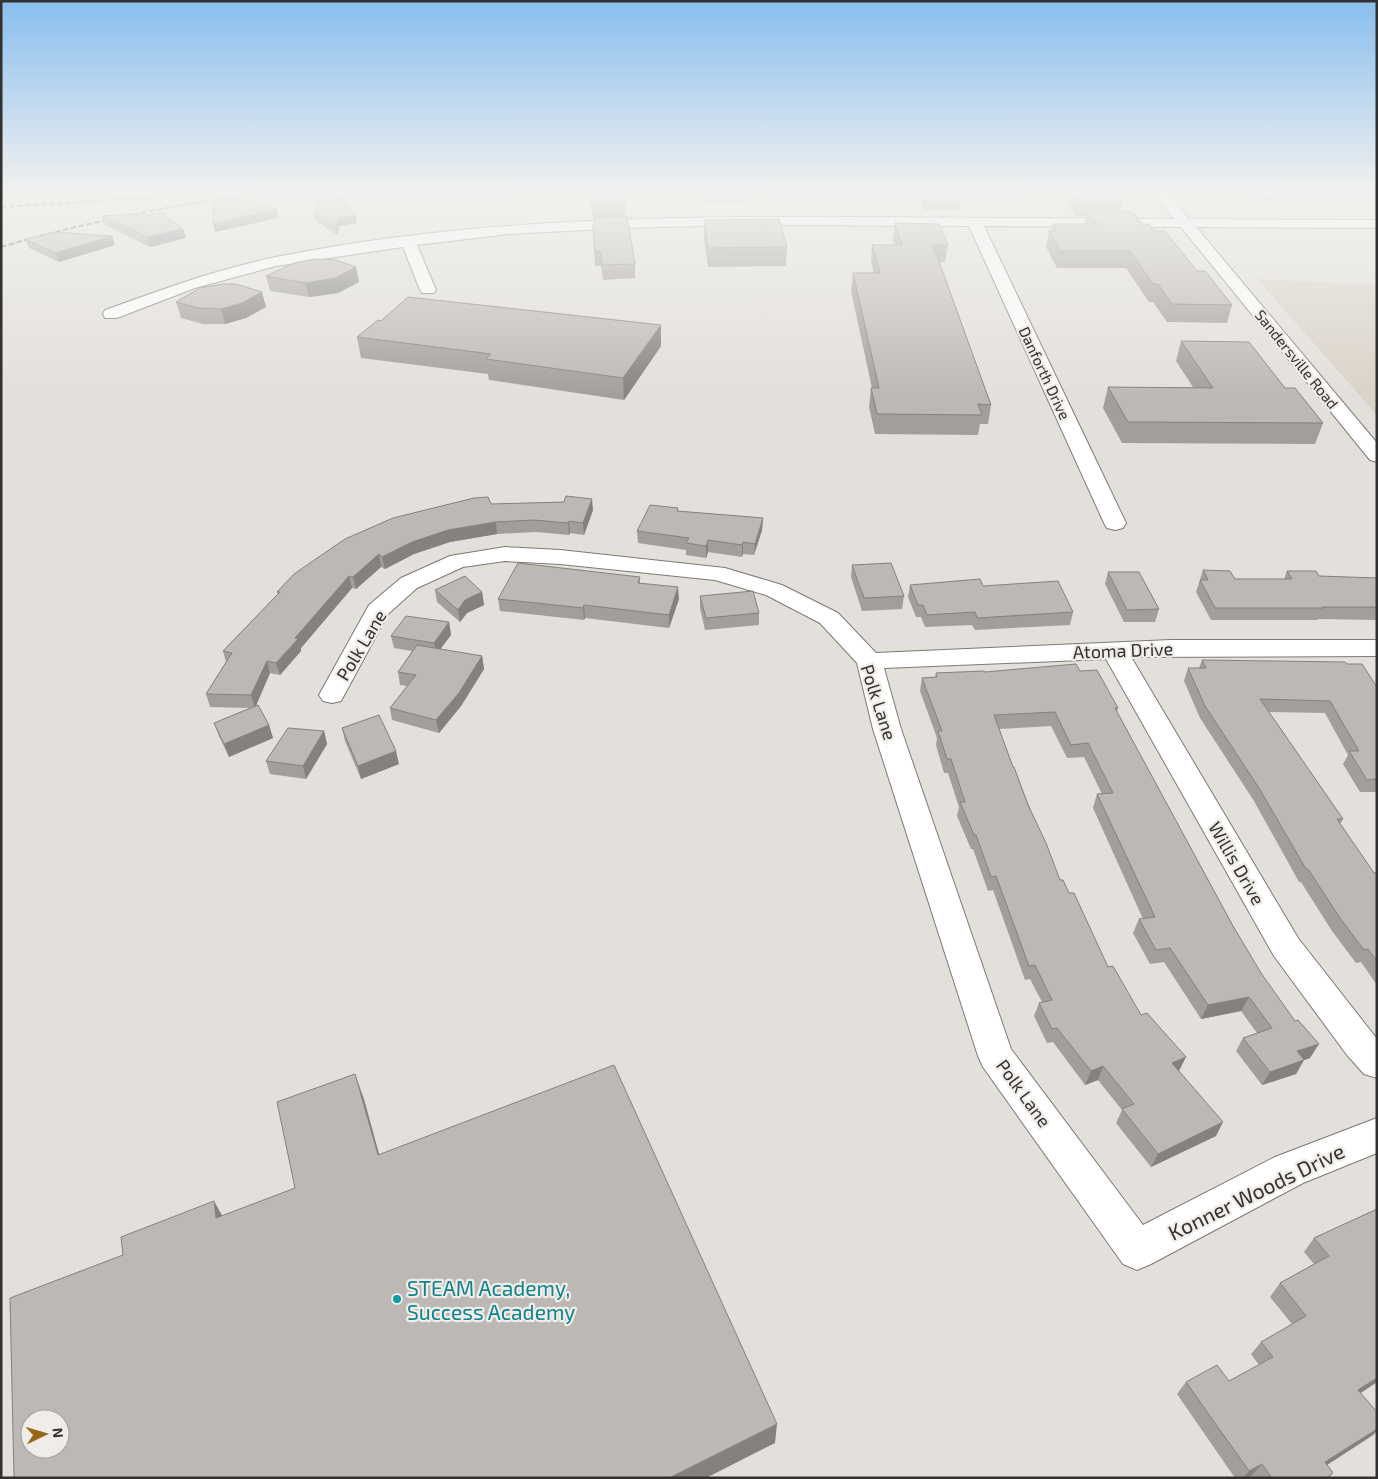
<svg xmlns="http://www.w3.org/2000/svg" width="1378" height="1479" font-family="'Exo 2',sans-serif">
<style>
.built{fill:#d9d2c7}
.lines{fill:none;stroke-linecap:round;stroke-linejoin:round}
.minor-casing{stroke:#7c7a75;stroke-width:2}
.minor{fill:#fff;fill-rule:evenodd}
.rail{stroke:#5f5d5a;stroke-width:2;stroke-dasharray:5.5 2.5;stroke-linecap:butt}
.wall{fill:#a29e9b}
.shaded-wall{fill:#84817e}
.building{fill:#bcb8b4;stroke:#84817e;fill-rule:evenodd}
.culture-dot{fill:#0f9aa8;stroke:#f0ede8;stroke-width:2}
.labels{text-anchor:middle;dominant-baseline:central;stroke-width:4.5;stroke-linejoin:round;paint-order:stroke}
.far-street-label{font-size:15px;fill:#32312f;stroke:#f0ede8}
.street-label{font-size:18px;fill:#32312f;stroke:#f0ede8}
.near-street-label{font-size:21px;fill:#32312f;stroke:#f0ede8}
.near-culture-label{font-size:21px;fill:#0d838f;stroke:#f0ede8;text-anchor:start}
</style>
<rect width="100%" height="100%" fill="#e3e0db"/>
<path class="built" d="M1257,279l120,6v130z"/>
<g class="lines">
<g class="minor-casing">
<path id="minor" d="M1152,192h14l23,27 188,1v8l-181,-1 181,216v19l-7,-2 -189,-233 -197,-1 142,297 -3,5 -8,2 -8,-2 -3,-5 -135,-297 -231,-1 -113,3 -116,6 -92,11 19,45 -2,3h-12l-2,-3 -17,-43 -127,19 -81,22 -78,30h-12l-2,-4 2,-4c56,-20 112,-41 171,-53 188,-38 381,-41 572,-40 109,1 217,1 326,2z
M505,547l55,3 165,18 57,17 56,28 38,40 295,-13h206v16l-246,1 167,281 79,101v39l-13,-4 -17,-19 -73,-99 -168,-297 -222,9 17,61 110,320 132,176 132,-68 102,-39v35l-74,30 -152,81 -14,6 -14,-6 -140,-197 -5,-11 -105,-327 -16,-66 -37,-40 -54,-28 -51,-15 -155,-16 -55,-3 -42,6 -46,21 -29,26 -47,87 -9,2 -9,-2 -4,-6 50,-90 32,-27 49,-22z"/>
</g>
<use href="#minor" class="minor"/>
<path class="rail" d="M1,207l210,-13
M1,247c87,-26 175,-42 265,-55"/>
</g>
<path class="wall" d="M588,192h35l2,12v12l10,48v14l-32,2 -2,-14h-6l-2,-36 2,-6 -1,-5h-1z
M703,192h45v10h-44z
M917,192h44l-2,18h-35z
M1059,192h56l8,11 -2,9 33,19 78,74 -5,18 -60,-1 -14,-20h-4l-23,-34h-69l-11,-21 3,-16h3l1,-7h31l2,-8h-11z
M1237,192h111l-2,6 -95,4z
M314,213l42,3 1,7 -17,3 -3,9 -22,-15z
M102,216l84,22 -36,9 -45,-22z
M704,220l83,27 -1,19 -78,1 -4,-28z
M895,223l53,22 -3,17h-6l52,143 -3,19h-8l-2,11 -103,-1 -6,-27 2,-19h1l-21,-97 2,-18h21l-3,-11 1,-17h23l-2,-5z
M112,236l3,9 -56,17 -30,-14 -4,-9z
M266,276l93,6 -21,11 -29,4 -39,-6z
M176,302l90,5 -20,11 -21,6h-22l-22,-6z
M357,337l304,9 -37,54 -135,-20 -1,-6 -127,-16z
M1181,341l104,47 38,35 -8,21 -193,-1 -19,-35 5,-21h85l-17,-26z
M491,504l102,6 -9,25 -14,-2 -1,2 -33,-3 -39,2 -47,8 -36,12 -29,15 -4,-2 -25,22 -4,-1 -51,60v3l-21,24 -10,-2 -14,32 13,20 4,13 -44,19 -10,-21 -5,-13 36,-15 -40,-1 -4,-13 20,-32 -3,-11 55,-57 -1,-2z
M678,511l85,7 -1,12 -8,25 -11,-1 -1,3 -34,-5 -2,6 -20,-3v-5l-48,-7 -1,-12z
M852,565l52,31 -2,13 -40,2 -11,-34z
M1203,570l32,9h49l3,-8 32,5 58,2v42l-59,-1v1h-107l-15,-28z
M1108,572l51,37 -4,13h-31l-19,-38z
M640,577v7l39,15 -10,29 -84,-10 -1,2 -84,-9 -2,-12z
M910,585l73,1 90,26 -3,13 -95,5 -3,-5 -47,2 -4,-10h-5l-8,-20z
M435,590l47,2 2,13 -17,8 -7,9 -23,-20z
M700,596l59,17v12l-54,5 -5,-22z
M449,622l2,13 -11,14 42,7 2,13 -23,37 -22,27 -47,-13 -2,-12 17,-22 -7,-1 -2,-13 14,-21 -18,-3 -3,-12z
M1202,660l145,4 30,23v105h-17l-17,-28 5,-9 -23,-42 -56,-1 74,107 -3,5 34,49h3v112l-16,-23 -5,1 -24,-32 -31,-49h-2l-45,-81 -54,-83 -16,-37 4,-13h11z
M1080,671l38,37 -1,4 116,214 77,132 -6,2 -8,14 -34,11 -26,-34 7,-13 14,-5 -16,-22 -40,8 -37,-57 -14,2 -17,-31 6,-14h4l-50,-111 4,-14h5l-18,-37 -17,1 -16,-32 -52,3 14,38 47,113 9,13 39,74 71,104 37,65 -65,31 -35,-44 6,-13 -24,-30 -13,5 -32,-43 -6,1 -13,-27 5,-13 3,-1 -12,-23 -5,1 -32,-90 -5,1 -15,-42h-2l-14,-33 2,-9 -11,-34h-4l-8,-28 1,-7 -17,-47 2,-13 13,-1 1,-4z
M342,728l57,36 -38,15 -16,-38z
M324,731l3,13 -21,35 -36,-5 -4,-13z
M1377,1209v173l-16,11 12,42 -46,30 6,8 -5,5h-76l-1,-2 -3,2h-13l-58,-84 9,-12 43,-1 30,-16 -8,-11 10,-12 31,-18 -22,-27 10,-14 34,-19 -10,-12 10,-14z"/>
<path class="shaded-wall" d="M277,209l1,9 -63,14 -2,-8z
M356,216l1,7 -17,3 -3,9 -2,-8 4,-9z
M183,229l3,9 -36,9 -3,-10z
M112,236l3,9 -56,17 -4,-9z
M356,267l3,15 -21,11 -29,4 -4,-14z
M262,292l4,15 -20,11 -21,6 -4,-15z
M661,325v21l-37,54 -1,-22z
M592,499l1,11 -9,25 -1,-12z
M763,518l-1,12 -8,25 1,-11z
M569,521l1,12 -1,2 -1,-12z
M496,522l1,12 -47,8 -36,12 -29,15 -3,-12 30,-15 36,-12z
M708,540v12l-2,6v-12z
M743,542v12l-1,3v-12z
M379,554l2,13 -25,22 -3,-12z
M349,576l3,12 -51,60v3l-21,24 -4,-12 19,-25z
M678,587l1,12 -10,29v-13z
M482,592l2,13 -17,8 -7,9 -2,-12 7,-10z
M584,605l1,13 -1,2 -1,-12z
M449,622l2,13 -15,20 -2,-12z
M482,656l2,13 -23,37 -22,27 -3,-13z
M267,661l3,12 -15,35 -4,-13z
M269,725l4,13 -44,19 -5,-13z
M324,731l3,13 -21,35 -3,-13z
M396,751l3,13 -38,15 -3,-13z
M1249,997l-8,14 -40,8 7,-14z
M1319,1044l-9,14 -21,7 8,-14z
M1186,1057l-7,14 -7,-8z
M1304,1060l-8,14 -34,11 8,-13z
M1103,1066l-5,14 -13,5 6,-14z
M355,1074l9,25 22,80 -8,-24z
M1223,1122l-7,14 -65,31 7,-13z
M214,1201l13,23 -11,-6z
M1377,1378v4l-31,20 12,-12z
M777,1424l-2,19 -69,35h-37z
M1377,1429v2l-4,4 -60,39 12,-12z
M1262,1464l-11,12 -3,2h-5l6,-7z"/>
<path class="building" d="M590,192h33l2,12 -33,1z
M1070,192h45l8,11h-45z
M344,197l12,19 -17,2 -4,9 -21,-14 5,-12 16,-1z
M230,199l15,1 32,9 -64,15v-20z
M1087,212h46l9,12h7l5,7h11l32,40h8l27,34 -60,-1 -14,-20h-5l-23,-33h-69l-12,-20h8l-4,-7h44z
M162,213l21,16 -36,8 -45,-21 39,-2 8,1z
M627,216l8,48 -33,1 -1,-13h-6l-2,-22v-6h2l-1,-6z
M779,219l8,28 -79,1 -4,-28z
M895,223l44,1 9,21h-15l58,160 -13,-1 4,11 -105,-1 -6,-26h8l-26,-115h27l-8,-28h30z
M57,232l55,4 -57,17 -30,-14z
M315,259l21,1 20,7 -21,11 -30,5 -39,-7 28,-13z
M222,284h14l26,8 -20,11 -21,6 -23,-1 -22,-6 24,-14z
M408,297l253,28 -38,53 -137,-19 5,-5 -134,-17 21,-17 3,1z
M1181,341l68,1 36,46h10l28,35 -195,-1 -20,-35 105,1z
M566,496l26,3 -9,24 -14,-2 -1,2 -34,-3 -38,2 -48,8 -36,12 -30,15 -3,-3 -26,23 -4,-1 -54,62 3,1 -22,24 -9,-2 -16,34 -45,-1 26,-41 -9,-2 57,-59h-3l17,-18 51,-35 48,-21 81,-20 14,-1 3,7 73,-2z
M650,505l28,3 -1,3 86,7 -8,26 -12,-2 -1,3 -34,-5 -2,6 -20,-3 3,-5 -52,-7z
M518,563l122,14 -2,6 40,4 -9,28 -85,-10 -1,3 -85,-9z
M891,563l13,33 -40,2 -12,-33z
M1203,570l27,1 5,8h57l-5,-8h29l3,5 58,2v29h-55l1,1h-108l-15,-28h8z
M1108,572h31l20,37 -32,1z
M465,576l17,16 -17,8 -7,10 -23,-20z
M980,579l3,7 75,-5 15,31 -96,6 -2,-6 -48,3 -4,-10h-5l-8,-20z
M753,591l6,22 -53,5 -6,-22z
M406,616l43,6 -15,21 -43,-7z
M417,645l65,11 -23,37 -23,27 -46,-12 26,-33 -18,-3z
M1202,660l143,2 2,2h15l15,23v92l-10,1 -18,-29h10l-29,-50 -70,-2 83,120h-6l37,54h3v88l-9,-12 -4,1 -24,-32 -32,-49h-2l-47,-81 -54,-82 -17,-38h18z
M1076,664l4,7 17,-1 21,38h-3l118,218 28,47 34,48 3,-1 21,24 -22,7 7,9 -34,12 -27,-34 29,-10 -23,-31 -41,8 -38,-57 -14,2 -17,-31 16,-2 -58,-123 16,-1 -25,-50 -17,2 -16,-33 -61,3 19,52h1l14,38 18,38 14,37h3l6,13h5l34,74 5,-1 28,49 6,-2 39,44 -14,6 51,59 -65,32 -36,-45 12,-5 -31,-38 -12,5 -34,-43 -5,1 -13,-26 13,-3 -17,-35 -6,1 -33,-90 -5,1 -15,-42h-2l-14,-33h5l-14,-43h-4l-9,-28h4l-20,-53 15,-1 -1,-4 48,-2 1,1z
M258,705l11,20 -45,19 -10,-21z
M379,715l17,36 -38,15 -16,-38z
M288,728l36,3 -21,35 -37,-5z
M614,1065l163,359 -108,54h-655l-4,-180 113,-43 -2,-18 93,-36 2,17 79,-30 -18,-86 78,-28 23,81zM30,1419h30v30h-30z
M1377,1209v169l-19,12 19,22v17l-52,33 8,11 -7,5h-54l-10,-14 -13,7 -63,-89 31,-17 12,16 44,-24 -12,-15 45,-26 -26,-33 49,-27 -15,-18z"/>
<linearGradient id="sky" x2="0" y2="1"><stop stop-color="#88beef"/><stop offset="0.48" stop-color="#f2f1ef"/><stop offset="1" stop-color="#f2f1ef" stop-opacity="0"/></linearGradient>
<rect width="1378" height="399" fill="url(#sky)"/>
<circle class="culture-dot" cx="397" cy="1299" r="5"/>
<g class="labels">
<g class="far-street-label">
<text transform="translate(1297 359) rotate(51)">Sandersville Road</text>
<text transform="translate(1045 373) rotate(65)">Danforth Drive</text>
</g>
<g class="street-label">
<text transform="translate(361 645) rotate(-59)">Polk Lane</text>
<text transform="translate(1123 650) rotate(-2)">Atoma Drive</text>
<text transform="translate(879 702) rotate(72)">Polk Lane</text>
<text transform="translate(1237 863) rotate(60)">Willis Drive</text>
<text transform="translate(1024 1093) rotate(54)">Polk Lane</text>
</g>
<g class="near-street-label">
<text transform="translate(1256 1191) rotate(-26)">Konner Woods Drive</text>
</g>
<g class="near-culture-label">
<text x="407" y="1287">STEAM Academy,<tspan x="407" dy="24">Success Academy</tspan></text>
</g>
</g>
<rect width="1378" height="1479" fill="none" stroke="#32312f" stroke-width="5"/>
<g transform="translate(45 1434) rotate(85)"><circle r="24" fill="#f0ede8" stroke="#a4a29e"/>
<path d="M0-4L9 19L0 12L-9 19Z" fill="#976718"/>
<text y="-8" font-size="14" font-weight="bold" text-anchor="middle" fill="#32312f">N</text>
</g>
</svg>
